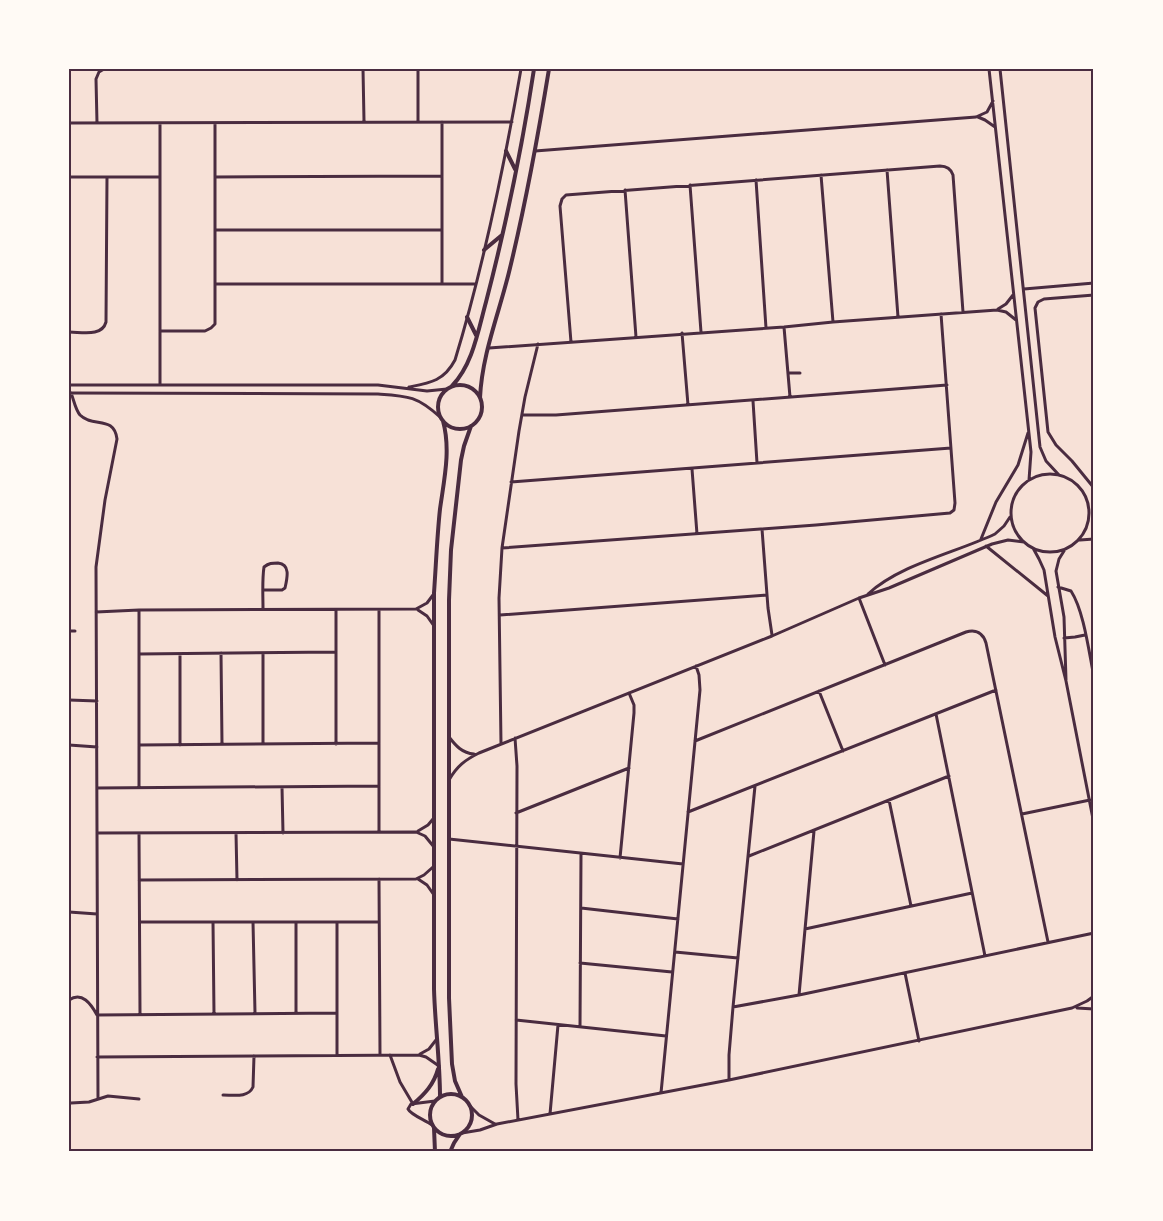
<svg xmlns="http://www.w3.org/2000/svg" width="1163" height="1221" font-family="Commissioner,sans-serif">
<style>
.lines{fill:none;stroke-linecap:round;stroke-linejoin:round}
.minor{stroke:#4a2c40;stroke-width:3}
.tertiary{stroke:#4a2c40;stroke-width:4}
.neatline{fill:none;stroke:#4a2c40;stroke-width:2}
</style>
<rect width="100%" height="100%" fill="#f7e1d7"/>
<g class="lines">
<path class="minor" d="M363,69l1,52
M989,69l42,383 -2,28
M1000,69l40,378 6,14 13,14
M978,117l7,3 10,7
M418,121v-52
M442,122v161
M69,123l443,-1
M97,123l-1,-44 3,-7 5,-3
M535,151l441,-34 11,-5 6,-11
M887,170l11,147
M821,175l12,147
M69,177h91
M215,177l227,-1
M756,180l10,148
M690,185l11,147
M625,190l11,147
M216,230h226
M216,284h260
M1024,289l70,-6
M1094,295l-50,4 -6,3 -3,6 13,124 8,13 16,16 22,27
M998,309l8,-5 7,-9
M784,327l6,70
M160,331h45l6,-3 4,-4v-201
M69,332c13,0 33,5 37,-10l1,-145
M682,333l6,72
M571,342l-11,-136 2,-7 4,-4 374,-29c7,0 11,3 13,9l10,137
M489,348l295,-21 49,-5 164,-12 9,2 10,8
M788,373h12
M69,385h309l49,6 20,-2
M160,385v-262
M409,387c21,-4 35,-6 46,-27 29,-95 49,-193 66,-291
M69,393l309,1c30,2 39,2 62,23
M71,393c3,7 4,16 9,22 13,13 34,0 37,24l-12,61 -9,67 2,532
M753,401l4,62
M522,415h34l391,-30
M692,469l5,65
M1011 513a39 39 0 1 1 78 0a39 39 0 1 1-78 0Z
M511,482l440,-34
M762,529l6,79 4,27
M981,539l15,-37 22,-37 10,-32
M1080,540l14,-1
M986,546l62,50
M502,548l314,-23 134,-12 4,-3 1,-7 -14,-189
M1033,548l6,11 5,11 11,67 11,44 28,143
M1064,551l-5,8 -3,12 8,46 2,63
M1058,587l13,4c13,20 18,62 23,86
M263,590h19l3,-2c2,-9 6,-24 -7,-25 -6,0 -9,0 -14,4 -2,13 -1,28 -1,42
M868,594c33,-30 87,-41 127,-60l9,-8 6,-9
M859,598l26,67
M139,610v177
M336,610v134
M379,610v222
M418,610l9,6 7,10
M96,612l43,-2 277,-1 11,-6 6,-8
M500,615l267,-20
M69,631h6
M1064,638l11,-1 10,-2
M221,653l1,91
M263,653v91
M139,654l197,-2
M180,654v91
M819,691l24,60
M69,700l28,1
M936,714l49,242
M449,737c7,9 13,16 25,17
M515,738l2,28 -1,318 2,36
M695,741l271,-109c10,-3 17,1 20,11l62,299
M501,744l-2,-146 3,-50 17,-117 6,-34 13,-53
M69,745l28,2
M139,745l240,-2
M449,780c8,-14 16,-20 30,-27l293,-117 87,-38 30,-10 103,-44 16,-4 16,2
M282,787l1,46
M97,788l282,-2
M889,800l22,106
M688,812l308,-122
M516,813l113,-45
M1022,814l68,-14
M418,831l10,-6 5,-6
M97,833l319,-1 9,4 9,11
M236,833l1,47
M139,834l1,180
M449,839l234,25
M749,856l200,-80
M620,858l14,-145v-8l-5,-12
M379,879l1,175
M418,879l9,6 7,10
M139,880l277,-1 8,-4 9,-8
M581,908l97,11
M69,912l28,2
M140,922h239
M213,922l1,92
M253,922l2,91
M296,922v91
M805,929l167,-36
M675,952l63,6
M580,963l92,9
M905,973l14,68
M799,995l15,-164
M69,1000c13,-9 22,4 28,15l240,-2
M733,1007l66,-12 295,-62
M1077,1008l17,1
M516,1020l150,16
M580,1027l1,-173
M420,1054l9,-5 7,-9
M337,1055v-133
M390,1055l10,27 13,22
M97,1057l322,-2 7,2 13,9
M729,1080v-25l4,-48 22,-221
M661,1093l39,-403 -1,-15 -3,-9
M223,1095c11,0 25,3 30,-8l1,-31
M71,1103l18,-1 19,-6 31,3
M470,1106l9,9 16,9
M550,1114l8,-89
M432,1125c-7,-5 -21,-10 -24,-16l3,-5 24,-3
M462,1133l18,-3 17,-6 232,-44 343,-72 15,-7 7,-5"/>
<path class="tertiary" d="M506,151l9,18
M484,250l18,-15
M467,317l9,18
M438 407a22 22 0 1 1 44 0a22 22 0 1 1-44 0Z
M452,386c21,-22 26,-55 34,-84 20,-77 36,-154 48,-233
M480,398c2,-45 20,-87 30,-130 16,-66 28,-132 39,-199
M430 1115a21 21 0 1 1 42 0a21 21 0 1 1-42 0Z
M440,1097c0,-36 -5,-72 -6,-108v-396c2,-28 3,-56 6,-84 4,-29 11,-59 3,-88
M462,1097l-7,-16 -3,-17 -3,-66v-398l2,-50 10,-90 3,-14 7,-20
M413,1104c12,-10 21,-20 25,-35
M434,1128l1,24
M450,1152l4,-9 6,-9"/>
</g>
<rect width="1163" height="1221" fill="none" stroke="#fffaf5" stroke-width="141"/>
<rect x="70" y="70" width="1022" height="1080" class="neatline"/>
</svg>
